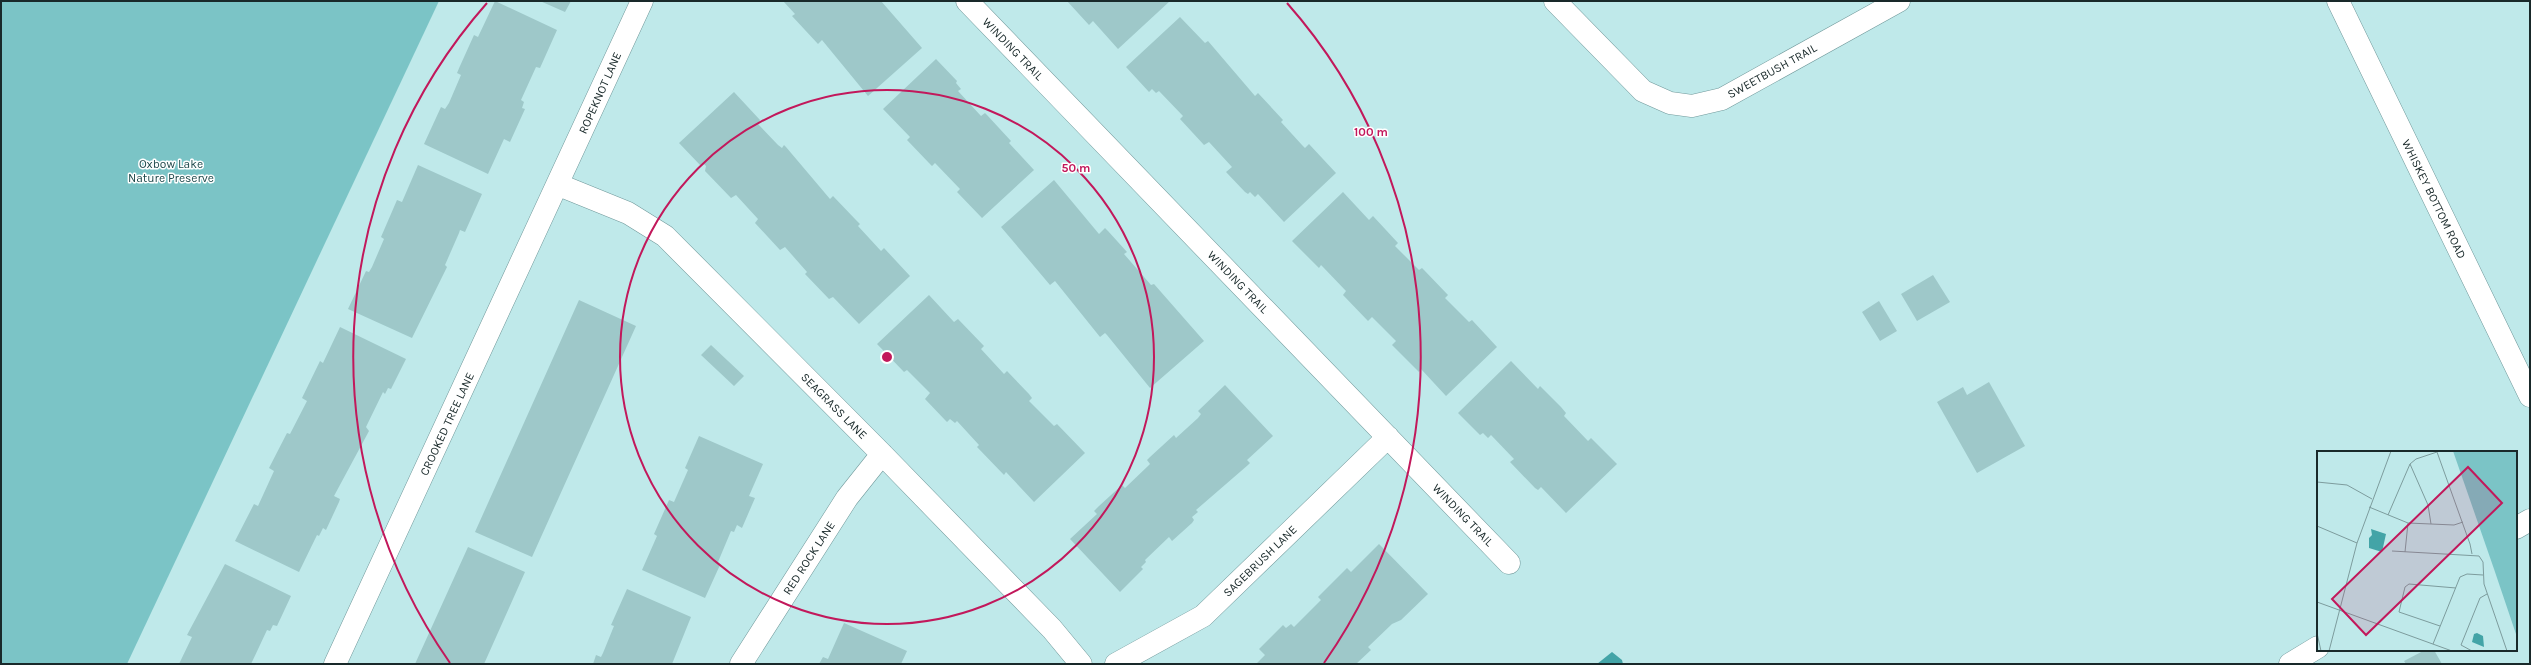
<svg xmlns="http://www.w3.org/2000/svg" width="2531" height="665" font-family="Karla,sans-serif">
<style>
.green{fill:#7bc4c6}
.water{fill:#43a4a7}
.building{fill:#9ec8c9}
.lines{fill:none;stroke-linecap:round;stroke-linejoin:round}
.minor-casing{stroke:#71999b;stroke-width:23}
.tertiary-casing{stroke:#71999b;stroke-width:23}
.minor{stroke:#fff;stroke-width:22}
.tertiary{stroke:#fff;stroke-width:22}
.ring{fill:none;stroke:#c2185b;stroke-width:2}
.labels{text-anchor:middle;dominant-baseline:central;stroke-width:3;stroke-linejoin:round;paint-order:stroke}
.street-label{font-size:12px;fill:#19292a;stroke:#fff}
.park-label{font-size:12px;fill:#1e494b;stroke:#fff}
.inset-road{fill:none;stroke:#7d9c9d;stroke-width:1}
.view{fill:#c2185b;fill-opacity:0.15;stroke:#c2185b;stroke-width:2}
.inset-edge{fill:none;stroke:#19292a;stroke-width:2}
.centre{fill:#c2185b;stroke:#fff;stroke-width:2}
.ring-label{font-size:12px;text-anchor:middle;font-weight:bold;fill:#c2185b;stroke:#fff;stroke-width:3;stroke-linejoin:round;paint-order:stroke}
</style>
<rect width="100%" height="100%" fill="#bfe9ea"/>
<path class="green" d="M1,1h438l-312,663h-126z"/>
<path class="water" d="M1612,652l10,8 1,4h-26z"/>
<path class="building" d="M495,1l62,29 -17,38 -4,-1 -15,33 3,2 -2,6 3,1 -15,33 -6,-3 -16,35 -64,-30 17,-37 4,2 4,-6 12,-28 -4,-2 3,-7 14,-31 4,2z
M540,1h31l-6,11z
M783,1h98l41,47 -54,48 -46,-56 -4,4 -26,-28 3,-2z
M1067,1h103l-52,48 -25,-28 -4,4z
M1180,17l25,26 3,-2 47,55 3,-3 25,27 -2,2 21,23 3,3 4,-4 27,29 -52,49 -26,-28 -3,3 -5,-5 -2,2 -3,-2 -19,-20 6,-5 -23,-25 -5,3 -24,-26 3,-3 -24,-25 -3,2 -4,-4 -3,3 -23,-25z
M936,59l21,22 -1,2 5,6 -3,2 23,25 4,-3 2,2 24,26 -2,2 25,27 -52,48 -25,-26 3,-3 -25,-26 -3,3 -3,-3 -22,-23 3,-3 -27,-28z
M734,92l26,28 -2,4 20,21 4,3 2,-3 2,2 44,52 3,-3 22,23 5,5 -2,2 23,25 3,-3 26,28 -51,48 -26,-27 -4,2 -24,-25 2,-2 -22,-25 -5,3 -25,-27 3,-4 -22,-24 -5,3 -26,-27 1,-5 -2,-2 -3,2 -22,-23z
M418,165l64,29 -17,38 -5,-2 -1,3 -14,32 2,2 -35,71 -64,-29 18,-38 3,1 3,-5 12,-28 -3,-2 16,-37 5,2z
M1054,180l45,54 6,-6 3,3 19,21 -3,2 27,31 3,-1 50,57 -54,47 -43,-53 -2,-2 -5,4 -45,-56 -5,4 -49,-58z
M1343,192l26,28 4,-4 25,27 -3,3 24,24 3,-2 2,2 24,25 -3,3 24,24 3,-2 25,27 -51,49 -25,-27 -2,3 -27,-27 4,-4 -24,-24 -4,4 -25,-26 3,-4 -23,-24 -2,-2 -2,3 -27,-27z
M1933,275l17,27 -33,19 -16,-27z
M929,295l25,27 4,-3 26,27 -3,3 23,25 3,-3 22,23 3,4 -3,3 25,25 3,-2 28,29 -51,49 -28,-30 -2,3 -27,-28 2,-2 -22,-24 -2,2 -5,-4 -3,3 -2,-2 -20,-21 5,-6 -23,-23 -3,2 -27,-28z
M579,300l57,26 -104,231 -57,-25z
M1879,301l18,30 -17,10 -18,-29z
M340,327l66,32 -15,30 -3,-1 -3,6 -2,-2 -17,35 3,4 -35,65 6,3 -1,3 -13,28 -3,-2 -4,8 -2,-1 -18,37 -64,-31 19,-37 4,2 16,-35 -5,-3 18,-35 3,1 17,-33 -5,-3 18,-37 3,2z
M711,345l33,31 -10,10 -33,-31z
M1511,361l27,28 2,-3 21,21 5,6 -2,3 24,25 3,-3 26,26 -51,49 -25,-26 -3,3 -3,-2 -25,-26 4,-3 -23,-24 -3,3 -5,-5 -3,2 -22,-22z
M1989,382l36,64 -48,27 -40,-71 26,-15 4,8z
M1225,385l48,51 -26,24 3,3 -2,2 -52,45 2,2 -6,5 2,3 -2,3 -20,18 -3,-4 -24,23 1,2 -5,5 2,2 -23,23 -50,-53 27,-25 -3,-3 5,-5 23,-21 3,3 23,-22 2,-2 -3,-4 3,-3 24,-22 2,3 22,-20 3,-4 -3,-3z
M699,436l64,28 -14,32 6,2 -13,30 -5,-3 -3,7 -3,-1 -13,31 2,3 -15,33 -63,-28 15,-34 -3,-2 15,-34 5,2 14,-32 -3,-2z
M1379,544l49,50 -27,26 -9,4 -24,23 3,3 -15,14h-100l9,-9 -6,-6 24,-24 3,3 5,-4 3,3 27,-27 -3,-3 29,-29 4,4z
M468,547l57,25 -41,92h-69z
M225,564l66,32 -14,30 -4,-1 -3,6 -3,-1 -16,34h-72l13,-27 -5,-2z
M627,589l64,28 -19,47h-79l3,-9 5,2 2,-4 11,-27 -3,-1z
M844,623l63,28 -6,13h-82l4,-7 5,2z
M2425,650h9l8,14h-36l-2,-3z"/>
<g class="lines">
<g class="minor-casing">
<path id="minor" d="M967,1l542,562
M1555,1l88,90 27,12 22,3 30,-7 177,-98
M559,185l69,28 37,23 217,218 170,175 29,35
M335,664l307,-663
M741,664l106,-166 35,-44
M1116,664l87,-48 185,-179"/>
</g>
<g class="tertiary-casing">
<path id="tertiary" d="M2338,1l192,395
M2516,528l14,-8
M2290,664l28,-17"/>
</g>
<use href="#minor" class="minor"/>
<use href="#tertiary" class="tertiary"/>
</g>
<g class="ring">
<circle cx="887" cy="357" r="267"/>
<path d="M450 663A534 534 0 0 1 487 3M1287 3A534 534 0 0 1 1324 663"/>
</g>
<g class="labels">
<g class="street-label">
<text transform="translate(1013 49) rotate(46)">WINDING TRAIL</text>
<text transform="translate(1772 71) rotate(-29)">SWEETBUSH TRAIL</text>
<text transform="translate(600 93) rotate(-66)">ROPEKNOT LANE</text>
<text transform="translate(2434 199) rotate(64)">WHISKEY BOTTOM ROAD</text>
<text transform="translate(1238 282) rotate(46)">WINDING TRAIL</text>
<text transform="translate(834 406) rotate(45)">SEAGRASS LANE</text>
<text transform="translate(447 424) rotate(-65)">CROOKED TREE LANE</text>
<text transform="translate(1463 515) rotate(46)">WINDING TRAIL</text>
<text transform="translate(809 558) rotate(-57)">RED ROCK LANE</text>
<text transform="translate(1260 561) rotate(-44)">SAGEBRUSH LANE</text>
</g>
<g class="park-label">
<text x="171" y="164">Oxbow Lake<tspan x="171" dy="14">Nature Preserve</tspan></text>
</g>
</g>
<g transform="translate(2317 451)">
<rect width="200" height="200" fill="#bfe9ea"/>
<path d="M136,0h64v186l-23,-68z" fill="#7bc4c6"/>
<path d="M54,78l15,5 -4,18 -13,-4v-10l3,-3zM160,182l6,3 1,11 -12,-5 2,-8z" fill="#43a4a7"/>
<path class="inset-road" d="M93,13l18,41 3,19M0,31l30,3 25,14M52,56l39,16 46,2 9,-3M71,64l22,-51 6,-5 21,-7 33,92 2,10M0,75l40,17M75,100l87,5 4,6 1,22 23,67M88,101l3,-29M0,151l135,49M123,175l-41,-14 6,-25 4,-3 47,4M0,182l4,18M116,193l27,-67 7,-3 16,1M12,200l28,-108 34,-92M155,200l-11,-6 19,-47 7,-4"/>
<path class="view" d="M151,16l34,36 -136,132 -34,-36z"/>
<rect width="200" height="200" class="inset-edge"/>
</g>
<circle cx="887" cy="357" r="6" class="centre"/>
<g class="ring-label">
<text x="1371" y="136">100 m</text>
<text x="1076" y="172">50 m</text>
</g>
<rect width="2531" height="665" fill="none" stroke="#19292a" stroke-width="4"/>
</svg>
